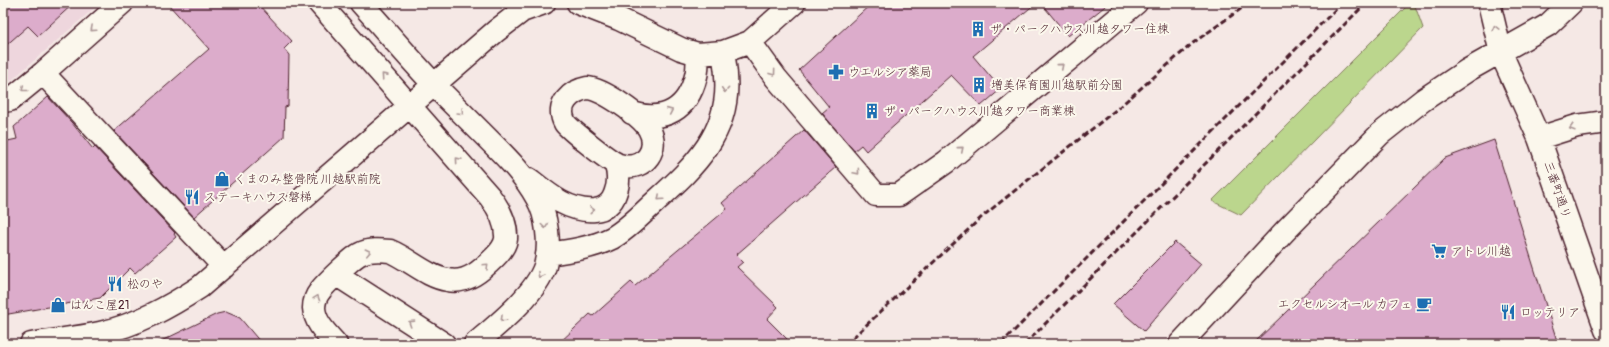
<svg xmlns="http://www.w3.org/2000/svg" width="1609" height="347" font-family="Pangolin,'Klee One',sans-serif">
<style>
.built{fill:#eed6dd}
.green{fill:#bbd68d;stroke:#827a5c}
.building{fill:#dcaccb;stroke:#4a1f2b}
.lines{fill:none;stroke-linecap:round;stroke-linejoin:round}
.minor-casing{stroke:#4a1f2b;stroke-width:25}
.minor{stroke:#fbf7ec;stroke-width:22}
.rail{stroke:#4a1f2b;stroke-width:3;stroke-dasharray:6 3;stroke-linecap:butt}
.oneway{stroke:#ab9695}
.labels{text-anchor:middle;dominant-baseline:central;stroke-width:4;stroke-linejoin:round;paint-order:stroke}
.poi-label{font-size:12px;fill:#4a1f2b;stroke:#fbf7ec;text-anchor:start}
.street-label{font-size:12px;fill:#4a1f2b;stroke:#fbf7ec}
</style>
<rect width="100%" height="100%" fill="#f5e8e5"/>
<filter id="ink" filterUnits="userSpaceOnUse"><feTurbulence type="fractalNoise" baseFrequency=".025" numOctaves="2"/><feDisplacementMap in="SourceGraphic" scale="8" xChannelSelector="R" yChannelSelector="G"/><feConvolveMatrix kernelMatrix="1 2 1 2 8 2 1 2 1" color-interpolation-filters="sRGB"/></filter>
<g filter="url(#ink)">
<path class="built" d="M3,3h97l-94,82 -3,1z"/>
<path class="green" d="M1410,3h4l9,25 -182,187 -29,-14z"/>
<path class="building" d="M3,3h71l-36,33 -10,-10 -25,22z
M167,3h90l35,38 -8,8 5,6 -1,51 -3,1 -1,30 -90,80 -80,-86 95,-82z
M872,3h164l-63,53 28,33 -20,17 -30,-31 -85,76 -5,-6 -7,6 -32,-38 7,-6 -30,-37z
M1041,3h68l-41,33z
M48,97l24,26 21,26 2,-2 80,86 -1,1 2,3 -41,36 -5,-5 -30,30 -97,17v-173l14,-3 -3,-12z
M804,130l32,37 -100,88 7,7 -6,5 41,40 -11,12 25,25h-234l32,-30 3,2 38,-34 4,4 92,-77 -5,-6z
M1494,140l64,204h-305l192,-186z
M1175,242l26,22 -57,67 -31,-27z
M226,312l14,6 22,26h-107l62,-30z"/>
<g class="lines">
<g class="minor-casing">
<path id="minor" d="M319,3l171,194c10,13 17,26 16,42 -1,7 -6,13 -11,18 -13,13 -28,27 -47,23 -21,-3 -39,-21 -58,-29 -10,-1 -21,-2 -30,3 -7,3 -36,31 -40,37 -4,5 -6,11 -6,17 1,15 13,26 22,36
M361,3c27,30 53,61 81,90 16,16 33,33 49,49 18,18 33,33 46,56 10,17 14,48 8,68 -9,28 -48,59 -70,78
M578,3l41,16 62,30 17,5 25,-2 27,-10 44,-39
M1489,3l12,50 38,85 67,192
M750,42l26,36 100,117h23l47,-33 190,-159
M43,73l181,194
M587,88c16,1 54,28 62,41 11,20 -4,41 -26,37 -2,-1 -6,-1 -8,-3 -8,-4 -46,-34 -50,-40 -10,-18 6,-32 22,-35z
M3,101l7,-1 33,-27 79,-70
M632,113c33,10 56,-4 64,-37 2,-7 1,-15 2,-22
M1539,138l38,-12 29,-4
M529,179c20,16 40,33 66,31 10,-1 17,-7 20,-16 4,-10 4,-21 0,-31
M547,254c22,-3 45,-6 65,-16 16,-9 31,-25 44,-37 38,-34 75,-69 70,-125 0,-8 -2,-16 -3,-24
M337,275l107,69
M31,344c23,-4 46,-6 69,-11 37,-8 69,-26 100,-46l296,-256 26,-20 22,-8
M1180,344l105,-113 95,-97 43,-34 45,-30 80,-45 23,-22"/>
</g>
<use href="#minor" class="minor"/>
<path class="rail" d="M846,344l137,-128 134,-107 76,-66 56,-40
M1001,344l341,-341
M1025,344l341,-341"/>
</g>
<defs><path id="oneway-chevron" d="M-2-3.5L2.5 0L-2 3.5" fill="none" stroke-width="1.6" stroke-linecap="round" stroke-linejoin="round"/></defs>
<g class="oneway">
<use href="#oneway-chevron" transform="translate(1495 28) rotate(-104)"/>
<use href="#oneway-chevron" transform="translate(93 29) rotate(138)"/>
<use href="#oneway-chevron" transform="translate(1061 66) rotate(-40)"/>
<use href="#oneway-chevron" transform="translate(773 73) rotate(54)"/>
<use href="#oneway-chevron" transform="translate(384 76) rotate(-132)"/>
<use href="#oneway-chevron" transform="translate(24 89) rotate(141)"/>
<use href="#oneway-chevron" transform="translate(725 90) rotate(94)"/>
<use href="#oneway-chevron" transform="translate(670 111) rotate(-24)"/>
<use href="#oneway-chevron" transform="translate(461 112) rotate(45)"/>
<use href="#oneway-chevron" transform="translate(1572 128) rotate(163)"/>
<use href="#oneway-chevron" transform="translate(961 149) rotate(-40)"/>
<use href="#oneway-chevron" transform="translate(458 160) rotate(-131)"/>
<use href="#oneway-chevron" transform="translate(857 172) rotate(49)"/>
<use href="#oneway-chevron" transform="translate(660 198) rotate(138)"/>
<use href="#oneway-chevron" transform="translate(592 210) rotate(-4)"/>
<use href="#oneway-chevron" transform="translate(545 226) rotate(82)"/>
<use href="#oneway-chevron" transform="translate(368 252) rotate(-13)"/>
<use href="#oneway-chevron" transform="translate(486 266) rotate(-43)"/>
<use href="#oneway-chevron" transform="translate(540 275) rotate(119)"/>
<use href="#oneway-chevron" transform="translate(317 298) rotate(-70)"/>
<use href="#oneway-chevron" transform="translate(503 319) rotate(137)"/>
<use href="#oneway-chevron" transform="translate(411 323) rotate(-147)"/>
</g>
</g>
<defs>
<g id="building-bare" transform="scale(1.2)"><path d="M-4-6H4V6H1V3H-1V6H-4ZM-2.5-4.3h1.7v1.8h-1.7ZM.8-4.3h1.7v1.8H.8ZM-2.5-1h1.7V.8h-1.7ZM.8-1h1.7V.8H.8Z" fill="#1f6fb2" stroke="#fbf7ec" stroke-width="2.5" paint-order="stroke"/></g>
<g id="pharmacy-bare" transform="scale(1.2)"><path d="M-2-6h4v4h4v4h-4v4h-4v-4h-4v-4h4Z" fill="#1f6fb2" stroke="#fbf7ec" stroke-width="2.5" paint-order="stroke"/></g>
<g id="shop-bare" transform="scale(1.2)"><path d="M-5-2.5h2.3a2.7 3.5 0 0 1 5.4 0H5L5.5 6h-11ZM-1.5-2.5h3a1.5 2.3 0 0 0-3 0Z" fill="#1f6fb2" stroke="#fbf7ec" stroke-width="2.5" paint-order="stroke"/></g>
<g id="restaurant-bare" transform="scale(1.2)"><path d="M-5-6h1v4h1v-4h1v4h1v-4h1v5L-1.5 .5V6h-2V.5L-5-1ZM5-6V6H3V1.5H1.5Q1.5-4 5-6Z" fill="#1f6fb2" stroke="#fbf7ec" stroke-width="2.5" paint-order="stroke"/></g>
<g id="supermarket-bare" transform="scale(1.2)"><path d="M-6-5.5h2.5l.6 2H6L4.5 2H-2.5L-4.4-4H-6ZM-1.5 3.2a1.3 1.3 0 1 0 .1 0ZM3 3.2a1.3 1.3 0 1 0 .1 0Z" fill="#1f6fb2" stroke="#fbf7ec" stroke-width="2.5" paint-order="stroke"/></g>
<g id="cafe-bare" transform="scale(1.2)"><path d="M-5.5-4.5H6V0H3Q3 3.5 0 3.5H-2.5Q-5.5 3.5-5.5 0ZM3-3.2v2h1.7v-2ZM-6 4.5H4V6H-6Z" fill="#1f6fb2" stroke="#fbf7ec" stroke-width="2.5" paint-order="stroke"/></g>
</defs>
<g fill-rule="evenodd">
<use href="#building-bare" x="978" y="29"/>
<use href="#pharmacy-bare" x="836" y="72"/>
<use href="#building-bare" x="979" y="85"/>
<use href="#building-bare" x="872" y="111"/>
<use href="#shop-bare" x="222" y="179"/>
<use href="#restaurant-bare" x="192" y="197"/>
<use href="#supermarket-bare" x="1439" y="251"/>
<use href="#restaurant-bare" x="115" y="284"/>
<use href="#cafe-bare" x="1424" y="304"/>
<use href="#shop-bare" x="58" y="305"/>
<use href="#restaurant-bare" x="1508" y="312"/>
</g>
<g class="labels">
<g class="poi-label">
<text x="990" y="29">ザ・パークハウス川越タワー住棟</text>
<text x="848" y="72">ウエルシア薬局</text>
<text x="991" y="85">増美保育園川越駅前分園</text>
<text x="884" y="111">ザ・パークハウス川越タワー商業棟</text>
<text x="234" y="179">くまのみ整骨院 川越駅前院</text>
<text x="204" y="197">ステーキハウス磐梯</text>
<text x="1451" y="251">アトレ川越</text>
<text x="127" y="284">松のや</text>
<text x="1412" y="304" text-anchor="end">エクセルシオール カフェ</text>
<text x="70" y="305">はんこ屋21</text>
<text x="1520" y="312">ロッテリア</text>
</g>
<g class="street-label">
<text transform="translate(1557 190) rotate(71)">三番町通り</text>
</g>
</g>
<rect width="1609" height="347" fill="none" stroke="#fbf7ec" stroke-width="16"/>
<rect x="8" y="8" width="1593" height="331" fill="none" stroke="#4a1f2b" stroke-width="1.5" filter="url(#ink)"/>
</svg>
